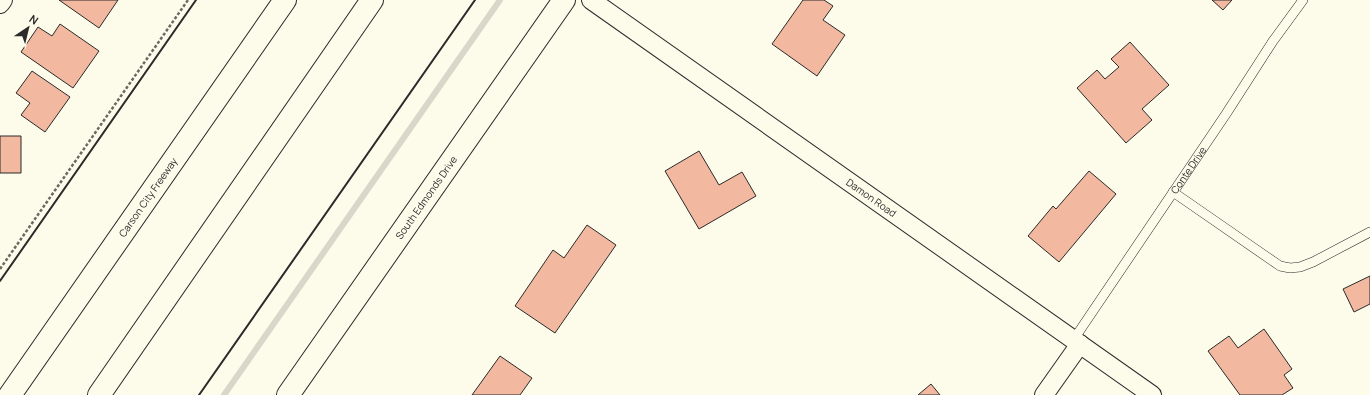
<svg xmlns="http://www.w3.org/2000/svg" width="1370" height="395" font-family="Manrope,sans-serif">
<style>
.lines{fill:none;stroke-linecap:round;stroke-linejoin:round}
.stream{stroke:#d8d7c9;stroke-width:6}
.building{fill:#f2b8a0;stroke:#2b2b2b}
.lane-casing{stroke:#2b2b2b;stroke-width:10}
.street-casing{stroke:#2b2b2b;stroke-width:20}
.secondary-casing{stroke:#2b2b2b;stroke-width:24}
.highway-casing{stroke:#2b2b2b;stroke-width:24}
.path{stroke:#6a6964;stroke-width:2.5;stroke-dasharray:3 2;stroke-linecap:butt}
.lane{stroke:#fdfbea;stroke-width:9}
.street{stroke:#fdfbea;stroke-width:18}
.secondary{stroke:#fdfbea;stroke-width:22}
.highway{stroke:#fdfbea;stroke-width:22}
.wall{stroke:#2b2b2b;stroke-width:2}
.labels{text-anchor:middle;dominant-baseline:central;stroke-width:3;stroke-linejoin:round;paint-order:stroke}
.street-label{font-size:10px;fill:#2b2b2b;stroke:#fdfbea}
</style>
<rect width="100%" height="100%" fill="#fdfbea"/>
<g class="lines">
<path class="stream" d="M224,395l276,-395"/>
</g>
<path class="building" d="M59,0h59l-19,28z
M803,0h21l9,6 -10,14 22,15 -28,41 -45,-32z
M1212,0h20l-9,10z
M60,24l39,27 -26,37 -52,-36 17,-25 14,9z
M1130,42l39,43 -27,24 10,11 -26,23 -49,-55 20,-18 8,9 14,-12 -8,-8z
M32,71l38,26 -25,35 -24,-17 9,-12 -14,-10z
M0,136h21v37h-21z
M699,151l20,34 23,-13 14,24 -57,33 -34,-58z
M1089,171l27,23 -57,68 -31,-26 25,-30 3,3z
M587,225l29,20 -61,88 -40,-27 38,-56 11,8z
M1370,276v28l-16,8 -11,-23z
M1264,329l28,40 -8,6 9,13 -11,7h-42l-32,-44 21,-15 9,12z
M500,356l32,22 -12,17h-48z
M931,384l9,11h-22z"/>
<g class="lines">
<g class="lane-casing">
<g id="lane">
<path d="M1173,192l107,74 10,2 10,-1 13,-5 57,-30"/>
<path id="s1" d="M1074,339l152,-225 47,-73 30,-41"/>
</g>
</g>
<g class="street-casing">
<g id="street">
<path id="s2" d="M591,0l561,395"/>
<path d="M0,4l3,-4"/>
<path d="M1044,395l36,-51"/>
</g>
</g>
<g class="secondary-casing">
<g id="secondary">
<path id="s3" d="M288,395l276,-395"/>
</g>
</g>
<g class="highway-casing">
<g id="highway">
<path id="s4" d="M10,395l275,-395"/>
<path d="M99,395l273,-395"/>
</g>
</g>
<path class="path" d="M0,269l188,-269"/>
<use href="#lane" class="lane"/>
<use href="#street" class="street"/>
<use href="#secondary" class="secondary"/>
<use href="#highway" class="highway"/>
<path class="wall" d="M0,281l196,-281
M199,395l276,-395"/>
</g>
<g class="labels">
<g class="street-label">
<text stroke="none"><textPath href="#s1" startOffset="204">Conte Drive</textPath></text>
<text stroke="none"><textPath href="#s4" startOffset="241">Carson City Freeway</textPath></text>
<text stroke="none"><textPath href="#s2" startOffset="343">Damon Road</textPath></text>
<text stroke="none"><textPath href="#s3" startOffset="241">South Edmonds Drive</textPath></text>
</g>
</g>
<g transform="translate(28 28) rotate(35)" stroke="#fdfbea" stroke-width="3" paint-order="stroke">
<path d="M0-3L7 15L0 10L-7 15Z" fill="#2b2b2b"/>
<text y="-6" font-size="11" font-weight="bold" text-anchor="middle" fill="#2b2b2b">N</text>
</g>
</svg>
